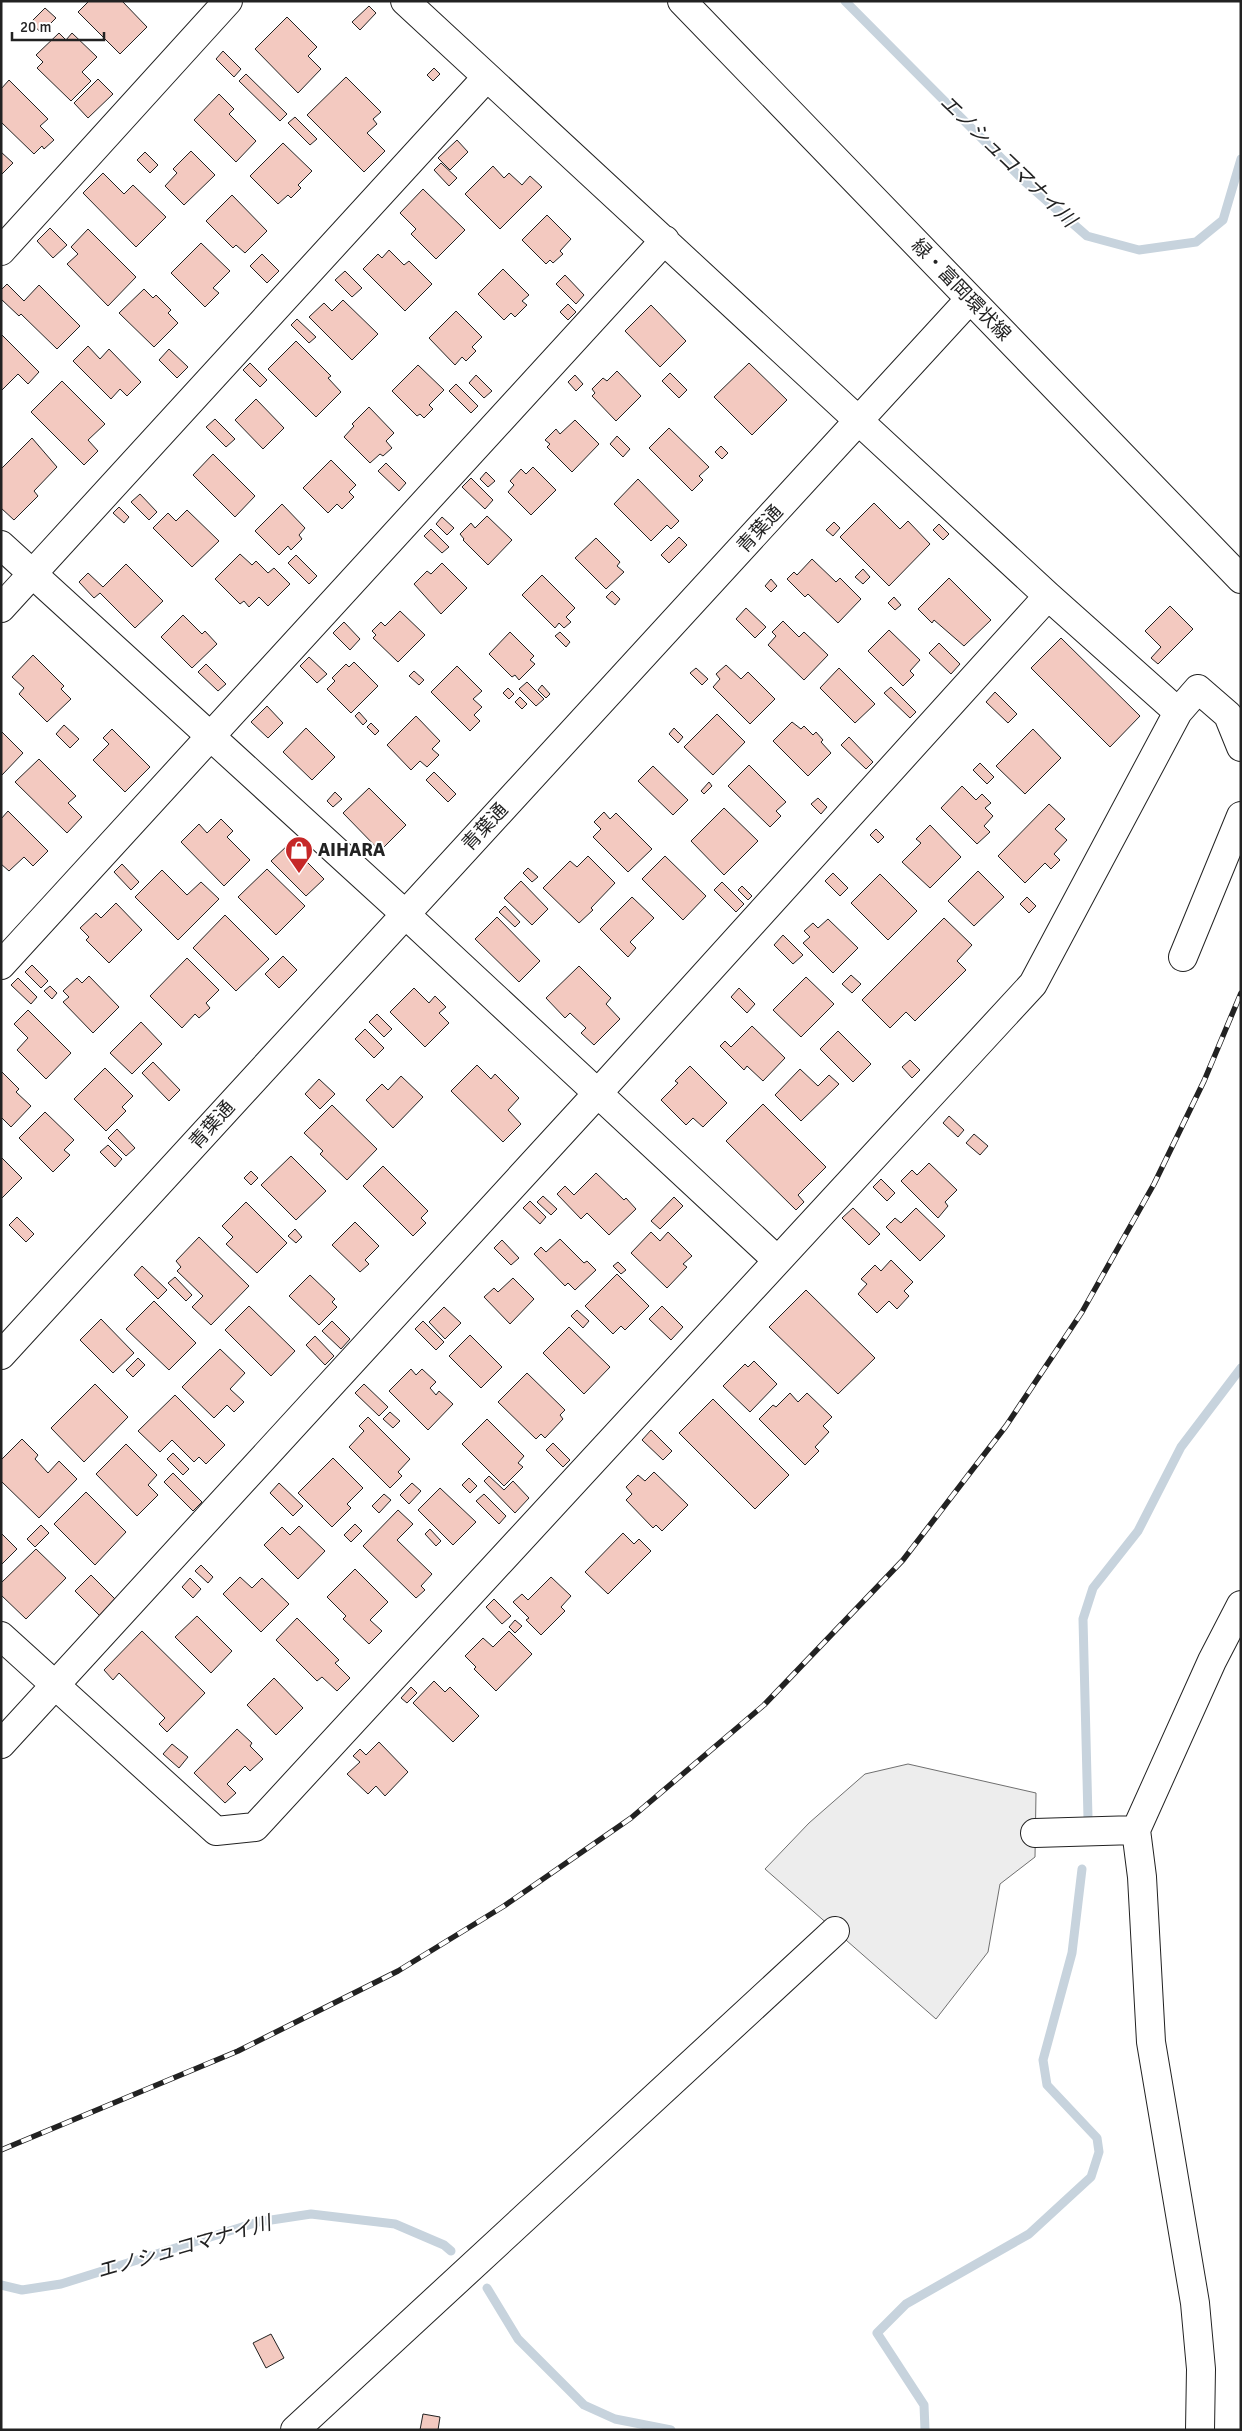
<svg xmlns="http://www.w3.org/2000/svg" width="1242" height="2431" font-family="Signika,'Noto Sans JP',sans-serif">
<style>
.parking{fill:#ededed;stroke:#6f6f6f}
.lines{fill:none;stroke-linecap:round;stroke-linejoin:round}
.stream{stroke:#c7d3dd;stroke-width:9}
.building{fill:#f3c9c0;stroke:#222}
.minor-casing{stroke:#222;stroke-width:30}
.minor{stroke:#fff;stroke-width:28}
.rail-casing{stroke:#222;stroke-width:5.5}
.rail{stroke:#fff;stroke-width:4;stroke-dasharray:11;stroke-linecap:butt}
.labels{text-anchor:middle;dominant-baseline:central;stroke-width:4;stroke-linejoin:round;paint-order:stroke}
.street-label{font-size:19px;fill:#222;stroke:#fff}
.poi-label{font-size:19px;font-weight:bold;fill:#222;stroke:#fff;text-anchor:start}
.water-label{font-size:20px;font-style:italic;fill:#222;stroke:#fff}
</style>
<rect width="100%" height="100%" fill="#fff"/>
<path class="parking" d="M908,1764l128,29 -1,64 -35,27 -12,68 -52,67 -171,-150 44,-46 56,-49z"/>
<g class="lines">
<path class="stream" d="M845,1l177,178 65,57 52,14 57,-8 27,-22 18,-61
M1088,1818l-5,-199 10,-31 45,-57 43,-84 60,-79
M1,2285l21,5 39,-6 197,-62 53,-8 84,10 49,21 7,6
M487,2288l31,51 66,66 31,14 56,11
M925,2430l-1,-25 -47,-72 29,-29 123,-70 62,-57 8,-25 -2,-14 -50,-53 -4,-25 29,-107 10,-84"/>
</g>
<path class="building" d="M89,1h33l25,26 -27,27 -42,-42z
M369,6l7,7 -16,17 -8,-8z
M45,8l11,10 -15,15 -10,-11z
M287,17l30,30 -9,9 13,13 -23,24 -43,-44z
M59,33l7,7 6,-7 25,24 -15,15 9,9 -20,20 -34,-33 6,-6 -7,-7z
M223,51l18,18 -7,8 -18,-18z
M434,68l6,6 -7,7 -6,-6z
M246,74l41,40 -7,7 -41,-40z
M346,77l35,35 -8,7 4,5 -10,9 18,18 -21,21 -57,-57z
M98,79l15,15 -25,24 -14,-15z
M9,80l39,39 -8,7 14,14 -10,9 -2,-3 -8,8 -33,-32v-33z
M219,94l15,15 -5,5 27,27 -20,21 -42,-42z
M295,117l22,22 -7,6 -22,-22z
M457,140l11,12 -18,18 -12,-12z
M283,143l29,28 -14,14 3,3 -10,10 -3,-3 -10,9 -28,-28z
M191,151l24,24 -31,30 -19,-19 12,-13 -4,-4z
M1,152l12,11 -12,12z
M145,152l13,13 -8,8 -13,-13z
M441,163l16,15 -8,8 -15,-16z
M493,166l11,12 5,-5 13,12 8,-9 12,11 -42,42 -35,-35z
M103,173l21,21 9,-9 33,32 -30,30 -53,-54z
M423,189l42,41 -29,29 -25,-25 5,-5 -16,-16z
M232,195l35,36 -22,22 -9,-8 -3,3 -27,-27z
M547,215l24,24 -11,12 3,3 -10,9 -3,-3 -4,4 -24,-24z
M50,228l17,17 -14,13 -16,-17z
M88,229l48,48 -28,29 -41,-42 11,-10 -7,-7z
M201,243l29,28 -17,17 6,5 -14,14 -34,-34z
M389,250l15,15 5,-4 23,23 -27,27 -42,-42 15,-15 4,4z
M262,254l17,17 -12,12 -17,-17z
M503,269l26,26 -7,6 5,4 -12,12 -4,-4 -7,7 -26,-26z
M345,271l17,17 -10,9 -17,-17z
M565,275l19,20 -8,9 -20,-20z
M7,284l17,17 15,-16 41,41 -23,23 -36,-35 -2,2 -18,-17v-9z
M144,289l9,9 3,-3 15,15 -3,3 10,10 -24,24 -35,-34z
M343,300l35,34 -26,26 -43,-43 15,-14 8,8z
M568,304l8,8 -8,8 -8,-8z
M651,305l35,36 -26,26 -35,-36z
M456,311l26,26 -10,10 4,4 -10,10 -4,-4 -7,8 -26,-27z
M297,319l19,18 -7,6 -18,-18z
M1,334l38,38 -11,12 -10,-10 -17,17z
M296,341l35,35 -3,2 13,14 -25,25 -48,-48z
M88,346l12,13 9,-10 32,33 -14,14 -7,-7 -9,10 -38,-38z
M169,349l19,18 -11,11 -18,-18z
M250,363l17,17 -7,7 -17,-17z
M749,363l38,37 -35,35 -38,-38z
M418,365l26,25 -15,15 4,4 -9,9 -4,-4 -3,2 -25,-25z
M617,371l24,25 -25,25 -24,-25 3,-3 -3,-4 11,-11 4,3z
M670,373l17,17 -8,8 -17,-17z
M476,375l16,16 -8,7 -15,-15z
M575,375l8,9 -7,7 -8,-9z
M62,381l43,43 -17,16 10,11 -14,14 -53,-53z
M456,384l22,22 -7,7 -22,-22z
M256,399l28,29 -21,21 -28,-29z
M369,407l25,26 -8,8 6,7 -9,8 -3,-2 -10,9 -26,-26 10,-11 -2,-2z
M215,419l20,20 -9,8 -20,-20z
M575,420l24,24 -27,28 -25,-25 3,-3 -5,-4 11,-11 4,5z
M669,428l40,39 -10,9 4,4 -11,11 -43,-43z
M617,436l13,13 -7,8 -13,-13z
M32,438l25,29 -23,24 4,5 -24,24 -13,-12v-39z
M721,446l7,7 -6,6 -7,-7z
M213,454l42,42 -20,21 -42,-42z
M331,460l25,25 -7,7 5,5 -12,12 -5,-5 -9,9 -25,-25z
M386,463l20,20 -7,8 -21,-20z
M533,467l23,23 -25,25 -23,-23 6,-7 -4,-4 11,-12 5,5z
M486,472l9,9 -7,6 -8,-8z
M471,478l22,22 -8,9 -23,-22z
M638,479l41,42 -8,8 -4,-4 -16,16 -37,-37z
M140,494l17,18 -8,8 -18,-18z
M874,503l26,26 8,-8 22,23 -41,42 -49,-49z
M282,504l23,24 -6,7 3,4 -11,11 -3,-4 -9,9 -24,-24z
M119,507l10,10 -5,6 -11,-10z
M187,510l32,31 -27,26 -39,-39 15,-15 8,8z
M487,516l25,24 -24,25 -25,-25 1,-1 -4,-5 11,-11 4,5z
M442,517l12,11 -7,7 -11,-11z
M834,522l6,6 -7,8 -7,-6z
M939,524l10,10 -6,6 -10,-10z
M431,529l18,18 -7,6 -18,-17z
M679,537l8,8 -18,18 -8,-8z
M596,538l24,24 -3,4 7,6 -18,17 -31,-31z
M240,554l12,11 4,-4 12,12 6,-5 16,16 -22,22 -9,-9 -10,10 -5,-6 -4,3 -25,-25z
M296,555l21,21 -8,8 -21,-21z
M812,559l24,23 4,-4 21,21 -23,24 -30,-29 -3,3 -18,-18 7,-7 3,3z
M442,563l25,25 -26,26 -27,-30 13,-13 4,3z
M126,564l37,37 -28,27 -35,-35 -6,5 -15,-16 9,-9 15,14z
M863,569l7,8 -7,7 -8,-7z
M542,575l33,33 -9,9 5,5 -7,6 -5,-5 -4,5 -33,-33z
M949,578l42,42 -27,26 -30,-26 -2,3 -14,-14z
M771,579l6,7 -6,6 -6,-6z
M612,591l8,8 -5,6 -9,-8z
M894,597l7,8 -6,5 -7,-7z
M1170,606l23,23 -35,35 -7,-6 10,-11 -16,-16z
M746,608l20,19 -11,11 -19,-19z
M400,611l25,24 -27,27 -25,-24 3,-3 -4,-4 9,-9 4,4z
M183,615l19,19 3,-3 12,13 -25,24 -31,-31z
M783,621l16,16 5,-5 24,23 -24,25 -36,-35 8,-9 -4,-4z
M344,622l16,17 -10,11 -17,-17z
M889,630l31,30 -10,11 4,4 -11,11 -35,-35z
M510,632l24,24 -4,4 5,4 -16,16 -4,-5 -3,2 -23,-23z
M560,632l10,10 -4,5 -11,-11z
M1061,638l79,78 -30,31 -79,-79z
M939,643l21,21 -9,10 -22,-21z
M33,655l31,31 -3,3 10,10 -24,23 -28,-28 5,-6 -12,-11z
M309,657l18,17 -10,9 -17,-17z
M354,662l24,24 -27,27 -24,-24 8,-8 -3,-3 14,-14 3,3z
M206,664l20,20 -8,7 -20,-19z
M726,665l15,14 7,-7 27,27 -25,25 -37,-37 7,-8 -4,-5z
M457,666l25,25 -9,8 9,8 -8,8 6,6 -10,10 -39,-39z
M696,668l12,11 -6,6 -12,-12z
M839,668l36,36 -20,19 -35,-35z
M414,671l10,9 -5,5 -10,-9z
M527,682l17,17 -8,7 -17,-17z
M542,685l8,9 -4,4 -8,-8z
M891,687l25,25 -6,6 -26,-25z
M508,688l6,6 -5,5 -6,-6z
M995,692l22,22 -9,9 -22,-21z
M520,697l7,7 -5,5 -7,-7z
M267,706l16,17 -15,15 -17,-16z
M359,712l8,9 -4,4 -8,-9z
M717,714l28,28 -32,33 -29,-28z
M416,716l24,25 -8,8 7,6 -12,12 -7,-6 -9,9 -24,-25z
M792,722l9,7 3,-3 9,9 3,-3 7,8 -2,2 10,11 -23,23 -35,-35z
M371,723l8,8 -4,4 -8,-8z
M64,725l15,14 -9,9 -14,-14z
M306,728l29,29 -23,23 -29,-28z
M674,728l9,9 -5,6 -9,-9z
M112,729l38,38 -25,25 -32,-32 16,-16 -6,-6z
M1033,729l28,29 -36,36 -29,-28z
M1,731l22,22 -21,22 -1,-1z
M849,737l24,25 -7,7 -25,-24z
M39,759l37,37 -8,7 14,14 -15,16 -52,-51z
M980,763l14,14 -7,7 -14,-14z
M749,765l37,37 -10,9 5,5 -11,11 -42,-41z
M653,766l35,34 -15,15 -35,-34z
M434,772l22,22 -8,8 -22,-22z
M709,782l3,4 -8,8 -3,-3z
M962,786l14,14 6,-6 9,9 -6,5 8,8 -9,10 6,6 -13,12 -36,-36z
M369,788l37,37 -26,26 -37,-38z
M335,792l7,7 -9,8 -6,-6z
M818,798l9,9 -6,7 -10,-10z
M1049,804l16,15 -10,10 12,11 -13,14 6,6 -9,9 -6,-6 -20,20 -27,-27z
M724,808l34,33 -34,34 -33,-34z
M8,811l40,40 -15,15 -9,-9 -15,14 -8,-7v-45z
M604,812l6,7 6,-6 36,36 -24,23 -35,-35 8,-8 -7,-7z
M221,819l12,12 -6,6 23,23 -26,26 -43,-44 18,-18 8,9z
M930,825l31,32 -31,31 -28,-26 19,-19 -5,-4z
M876,829l8,8 -6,6 -8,-8z
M289,844l35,35 -18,17 -35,-35z
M588,856l27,27 -24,25 2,2 -14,13 -36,-35 27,-27 7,6z
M665,856l41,40 -23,24 -41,-41z
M122,864l17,18 -8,8 -17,-18z
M528,868l10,9 -6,5 -9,-9z
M267,869l38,37 -29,29 -38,-38z
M162,870l25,25 14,-13 18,17 -41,41 -43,-43z
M978,871l26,26 -30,29 -26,-25z
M833,873l15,15 -8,8 -15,-15z
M880,874l37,37 -29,29 -37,-37z
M521,881l27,28 -16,16 -28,-27z
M722,882l22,22 -8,8 -22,-22z
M742,886l10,10 -4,4 -10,-10z
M632,897l22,21 -24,24 6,6 -8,9 -28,-28z
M1027,897l9,9 -7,7 -9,-9z
M116,903l26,27 -33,33 -23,-23 3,-3 -9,-9 16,-15 5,5z
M505,906l15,16 -5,5 -16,-15z
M225,915l44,44 -33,32 -43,-43z
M497,917l43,44 -21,21 -44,-43z
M944,918l28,27 -15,16 9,9 -51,51 -9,-9 -16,16 -28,-28z
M828,919l30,29 -25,25 -30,-30 7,-6 -6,-6 9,-8 5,5z
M783,935l20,20 -10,9 -19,-19z
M283,956l14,14 -18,18 -14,-14z
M187,958l32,32 -13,13 4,5 -11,10 -4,-4 -13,14 -32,-32z
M32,965l16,16 -7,7 -16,-16z
M579,966l32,32 -5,6 14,15 -26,26 -13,-12 5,-5 -16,-15 -5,5 -19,-20z
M851,975l10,9 -9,9 -10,-9z
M89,976l30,31 -26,26 -30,-31 6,-5 -6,-6 14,-13 5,5z
M806,977l28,27 -33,33 -28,-27z
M18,978l19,19 -6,7 -20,-19z
M50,986l7,7 -5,6 -8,-8z
M414,988l15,15 6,-7 11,11 -7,6 10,10 -24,24 -35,-35z
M739,988l16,16 -8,9 -16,-16z
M28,1010l43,43 -25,26 -29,-29 11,-12 -14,-14z
M377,1014l15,15 -8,8 -15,-15z
M141,1022l21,22 -30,30 -22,-21z
M752,1026l33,32 -22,23 -16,-15 -3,4 -24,-24 5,-5 6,6z
M365,1029l19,19 -10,10 -19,-19z
M838,1031l33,33 -18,18 -33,-33z
M910,1060l10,10 -8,8 -10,-11z
M153,1062l27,28 -11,11 -27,-28z
M477,1065l14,14 4,-5 24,24 -11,12 13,14 -18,18 -52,-51z
M690,1066l37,37 -24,24 -10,-9 -7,7 -25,-25 17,-17 -3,-2z
M105,1068l28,28 -11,11 4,4 -20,20 -32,-32z
M800,1069l18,17 11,-11 10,9 -38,37 -26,-26z
M1,1071l18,18 -3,3 15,14 -20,21 -10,-10z
M401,1076l22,21 -30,31 -27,-28 16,-16 6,6z
M319,1079l16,15 -15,15 -15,-15z
M763,1104l63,63 -28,28 6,7 -8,8 -70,-69z
M332,1105l45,44 -30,31 -27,-26 3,-3 -19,-18z
M45,1112l29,28 -10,10 6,5 -17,17 -34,-34z
M949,1116l15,14 -6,7 -15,-14z
M117,1129l18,19 -9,8 -18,-18z
M974,1134l14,12 -8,9 -14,-12z
M108,1145l14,14 -7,8 -15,-15z
M291,1156l35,35 -30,29 -35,-35z
M1,1157l21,21 -21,21z
M929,1163l28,27 -12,12 3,4 -10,12 -37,-37 11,-11 5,5z
M383,1166l45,45 -7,7 5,5 -13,13 -50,-50z
M251,1171l7,7 -7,7 -7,-7z
M596,1173l28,27 2,-2 10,11 -27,26 -22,-22 -6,6 -24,-25 8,-8 9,9z
M881,1179l14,14 -8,8 -14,-14z
M543,1196l14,13 -6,6 -14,-13z
M674,1197l9,9 -23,23 -9,-8z
M530,1201l16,16 -6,7 -17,-16z
M246,1202l41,41 -30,30 -31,-29 7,-7 -11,-11z
M853,1208l27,26 -11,11 -27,-27z
M916,1208l29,28 -25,25 -34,-34 9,-9 6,5z
M17,1217l17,17 -8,8 -17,-17z
M355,1222l24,24 -14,14 4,4 -9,8 -28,-27z
M295,1229l7,8 -6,6 -8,-7z
M651,1232l9,9 8,-9 24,24 -9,8 4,3 -20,21 -36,-35z
M199,1237l50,49 -38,39 -19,-18 11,-11 -26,-25 4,-4 -5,-6z
M560,1239l24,24 3,-2 9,9 -21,20 -7,-7 -3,3 -31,-32 7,-7 5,5z
M502,1240l17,18 -8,7 -17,-17z
M891,1260l22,22 -9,9 5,5 -12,13 -8,-8 -12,12 -19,-19 9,-10 -6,-5 14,-14 6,6z
M618,1262l8,8 -5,4 -8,-8z
M142,1266l25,24 -9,9 -24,-24z
M617,1274l32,32 -24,24 -4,-4 -8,8 -28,-28z
M310,1275l25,24 -3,3 5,5 -18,18 -30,-29z
M175,1277l17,18 -6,6 -18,-18z
M513,1278l21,21 -24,25 -26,-27 10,-9 4,4z
M806,1290l69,68 -37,36 -69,-67z
M154,1301l42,42 -27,27 -43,-41z
M249,1306l46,45 -24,25 -46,-46z
M662,1306l21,21 -12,13 -22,-21z
M444,1307l17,16 -16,16 -16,-17z
M577,1310l12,11 -6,7 -12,-12z
M101,1319l33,34 -21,20 -33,-33z
M332,1321l18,18 -9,10 -19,-18z
M423,1321l21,21 -8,8 -21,-21z
M569,1327l41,40 -26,27 -41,-41z
M470,1335l32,32 -21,21 -32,-32z
M315,1336l19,20 -9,9 -19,-20z
M220,1349l25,24 -15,16 14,13 -10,10 -7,-7 -13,13 -32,-31z
M138,1358l7,7 -12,12 -7,-7z
M754,1361l23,23 -27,28 -27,-26 22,-22 3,3z
M411,1369l5,6 6,-6 14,13 -6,6 6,7 3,-4 14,13 -25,26 -39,-39z
M527,1373l38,37 -5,5 3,4 -18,19 -4,-4 -5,5 -38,-37z
M95,1384l33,33 -44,45 -33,-34z
M364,1384l24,23 -9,9 -24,-23z
M790,1393l8,9 9,-9 25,24 -9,9 6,6 -14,15 4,4 -14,14 -46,-46 14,-14 3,2z
M175,1395l50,50 -19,19 -7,-7 -5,5 -22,-22 -12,12 -22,-21z
M713,1399l76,76 -34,34 -76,-76z
M390,1412l10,9 -7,7 -10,-9z
M368,1417l42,42 -12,13 4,4 -12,12 -41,-41 15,-16 -5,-5z
M487,1419l37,37 -6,7 5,4 -19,19 -42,-42z
M651,1430l21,21 -9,9 -21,-20z
M22,1439l16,16 -3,4 13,14 11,-12 18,18 -38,39 -38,-37v-21z
M553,1443l17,17 -7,7 -17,-17z
M126,1444l31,31 -9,10 10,10 -21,21 -41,-42z
M173,1453l16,16 -6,6 -16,-16z
M333,1458l30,30 -16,16 4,4 -19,19 -34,-34z
M654,1472l34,33 -26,26 -6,-6 -3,3 -27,-28 6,-6 -6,-7 12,-12 7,6z
M173,1473l29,29 -9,9 -29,-29z
M489,1476l15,14 9,-9 16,17 -14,15 -31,-32z
M469,1478l8,8 -7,7 -8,-8z
M279,1483l24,23 -10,10 -23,-23z
M412,1483l9,8 -12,13 -9,-9z
M440,1488l36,34 -23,23 -35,-35z
M86,1492l40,40 -31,33 -41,-41z
M384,1494l7,6 -12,13 -7,-7z
M484,1494l22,22 -7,8 -23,-23z
M398,1510l15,14 -16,16 35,34 -11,12 4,4 -9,8 -53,-52z
M355,1524l7,7 -11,11 -7,-7z
M41,1525l8,8 -14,14 -8,-8z
M299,1526l26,25 -27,28 -34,-34 18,-18 8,8z
M430,1529l11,12 -5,5 -11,-12z
M1,1533l16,16 -16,16z
M623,1533l11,11 5,-5 12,12 -43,43 -23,-22z
M36,1549l30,29 -40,41 -25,-24v-12z
M201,1565l12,12 -5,6 -13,-12z
M355,1569l33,33 -18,18 12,11 -13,13 -26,-25 3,-3 -19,-19z
M91,1575l25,25 -16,16 -25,-25z
M240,1577l12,11 10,-10 27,26 -28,28 -38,-38z
M551,1577l20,19 -10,11 4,4 -24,24 -15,-15 3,-2 -16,-16 9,-8 6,6z
M190,1578l11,11 -8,9 -11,-11z
M494,1599l17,17 -9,8 -16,-17z
M197,1616l35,35 -21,22 -36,-36z
M297,1618l42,42 -4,3 15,15 -13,13 -15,-14 -5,4 -41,-41z
M515,1620l7,6 -7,7 -6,-6z
M142,1631l63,62 -38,39 -8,-8 6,-6 -46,-45 -6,7 -9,-10z
M509,1631l23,23 -36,37 -22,-22 2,-2 -11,-11 18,-18 10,9z
M274,1678l29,30 -27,27 -29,-30z
M434,1681l11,11 5,-5 29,29 -26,26 -40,-39z
M411,1687l6,6 -10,10 -6,-5z
M237,1729l15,14 -2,3 13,13 -13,12 -5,-5 -18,18 9,9 -11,10 -31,-30z
M379,1742l29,30 -23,24 -9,-10 -8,8 -21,-20 13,-12 -7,-6 7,-7 6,6z
M172,1744l16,13 -9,11 -16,-14z
M271,2334l13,24 -18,10 -13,-25z
M423,2414l17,3 -2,13h-18z"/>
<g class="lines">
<g class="minor-casing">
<path id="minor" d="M682,1l559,578
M1,251l227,-250
M1,545l404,369 372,346
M1,608l486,-531
M1178,712l20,-23 30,26 13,32
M1183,957l58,-141
M1,965l664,-725
M1,1355l969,-1056
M1,1636l215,195 39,-4 778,-843 145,-272 -130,-116 -643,-595
M1,1744l596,-650 451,-498
M1035,1833l101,-3
M295,2430l540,-499
M1200,2430l1,-61 -6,-66 -44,-261 -9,-165 -6,-47 76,-169 29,-56"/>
</g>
<use href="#minor" class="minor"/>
<g class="rail-casing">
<path id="rail" d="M1,2150l237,-99 160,-80 106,-65 127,-88 133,-113 139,-145 103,-134 76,-114 72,-128 50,-103 37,-88"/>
</g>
<use href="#rail" class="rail"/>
</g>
<defs>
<g id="shop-pin" transform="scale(1.4375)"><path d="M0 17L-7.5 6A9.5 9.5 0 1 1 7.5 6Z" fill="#c62828" stroke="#fff"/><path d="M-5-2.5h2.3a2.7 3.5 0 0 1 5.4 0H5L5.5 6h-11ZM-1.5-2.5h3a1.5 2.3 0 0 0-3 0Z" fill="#fff"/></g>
</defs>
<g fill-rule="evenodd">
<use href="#shop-pin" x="299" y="850"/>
</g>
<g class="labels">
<g class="street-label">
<text transform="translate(961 290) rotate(46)">緑・富岡環状線</text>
<text transform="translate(760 529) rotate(-47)">青葉通</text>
<text transform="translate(485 827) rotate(-47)">青葉通</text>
<text transform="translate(212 1125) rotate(-48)">青葉通</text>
</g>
<g class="poi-label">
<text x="318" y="850">AIHARA</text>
</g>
<g class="water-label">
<text transform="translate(1008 161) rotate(44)">エノシュコマナイ川</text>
<text transform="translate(184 2247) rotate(-16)">エノシュコマナイ川</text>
</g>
</g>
<rect width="1242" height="2431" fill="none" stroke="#222222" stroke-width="5"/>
<path d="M12 32v8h92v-8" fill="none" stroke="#222222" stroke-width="2.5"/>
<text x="20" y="32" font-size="15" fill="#222222" stroke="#ffffff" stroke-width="4" paint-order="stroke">20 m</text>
</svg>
